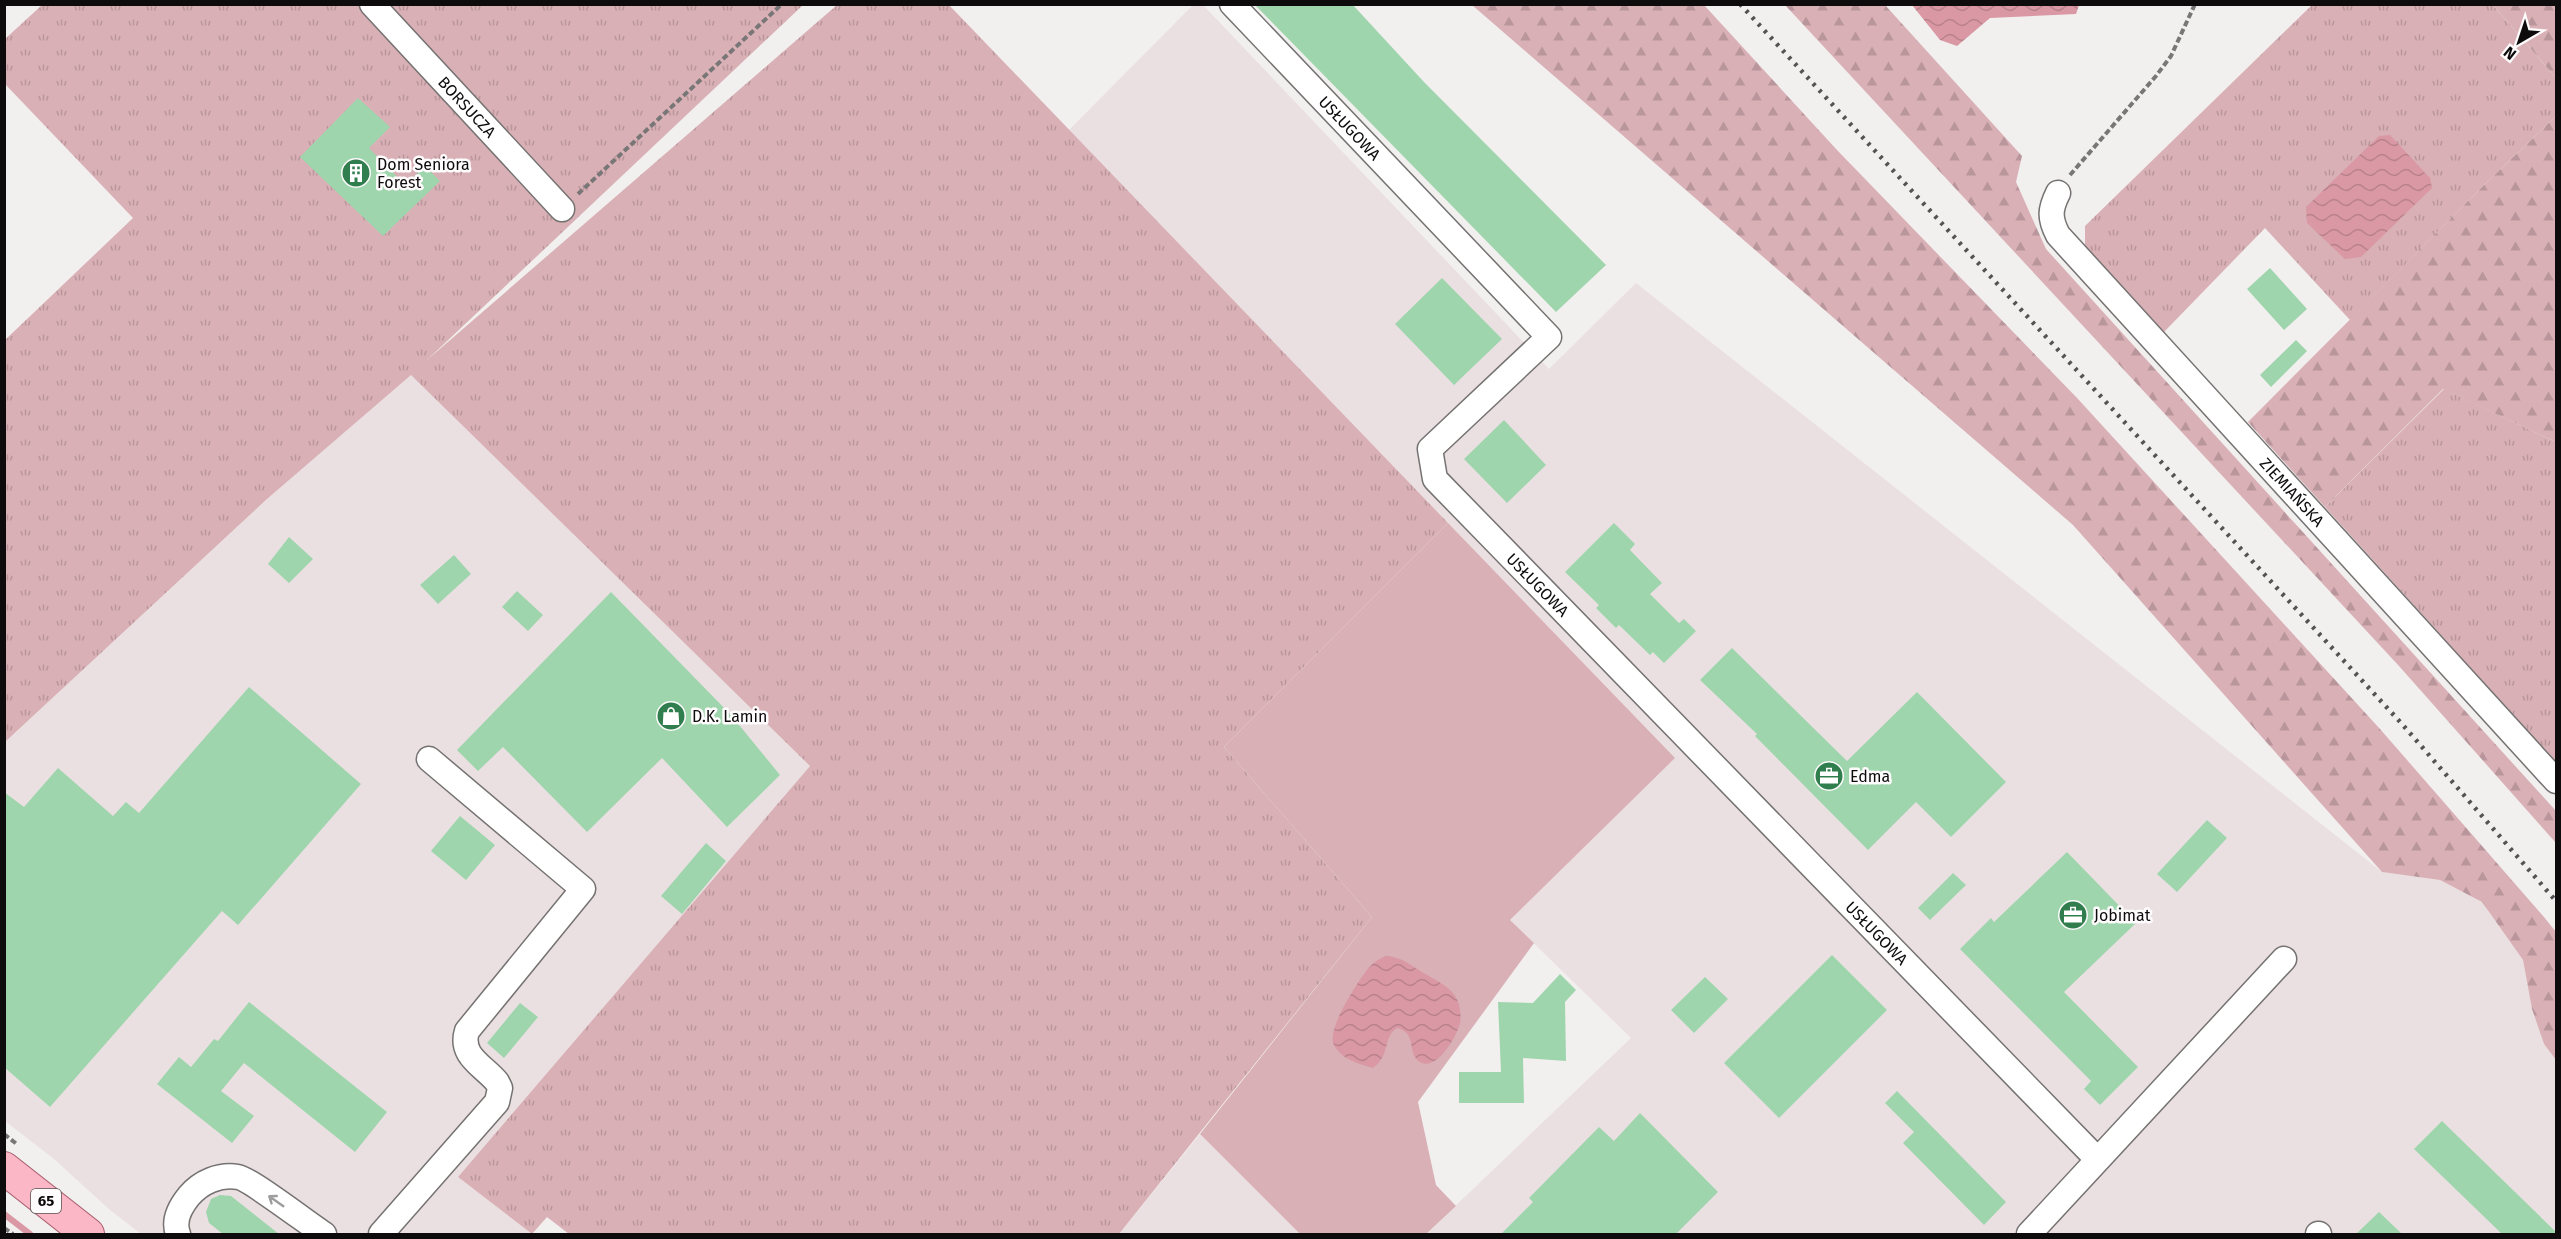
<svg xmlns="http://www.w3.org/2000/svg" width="2561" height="1239" font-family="'Fira Sans',sans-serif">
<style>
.built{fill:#ebe0e1}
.grass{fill:url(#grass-tufts)}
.forest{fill:url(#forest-firs)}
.garden{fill:#d9b0b6}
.water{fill:url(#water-waves)}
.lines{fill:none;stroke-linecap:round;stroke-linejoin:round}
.stream{stroke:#d998a3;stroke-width:6}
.building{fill:#9ed5ad}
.minor-casing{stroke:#757272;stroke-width:27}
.major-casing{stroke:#a65c6b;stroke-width:34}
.path{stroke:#787676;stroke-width:4;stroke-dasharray:6 3;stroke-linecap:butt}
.minor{stroke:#fff;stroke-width:24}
.major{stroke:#fbb7c5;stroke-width:32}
.rail{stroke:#545253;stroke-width:4.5;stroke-dasharray:3 6;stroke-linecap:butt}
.oneway{stroke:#9e9d9e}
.labels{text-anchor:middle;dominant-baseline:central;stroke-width:5;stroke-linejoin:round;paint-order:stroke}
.shield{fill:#fffcfd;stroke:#565354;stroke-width:1.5}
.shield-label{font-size:15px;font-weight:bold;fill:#0d0b0c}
.street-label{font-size:16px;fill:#0d0b0c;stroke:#fffcfd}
.poi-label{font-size:16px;fill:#0d0b0c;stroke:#fffcfd;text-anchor:start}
</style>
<defs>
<pattern id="grass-tufts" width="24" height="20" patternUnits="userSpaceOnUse" patternTransform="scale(1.5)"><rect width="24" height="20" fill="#d9b0b6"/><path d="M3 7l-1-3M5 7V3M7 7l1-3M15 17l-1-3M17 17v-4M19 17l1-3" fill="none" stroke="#b9969b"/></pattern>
<pattern id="forest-firs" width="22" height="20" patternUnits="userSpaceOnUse" patternTransform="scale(1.5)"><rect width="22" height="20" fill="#d9b0b6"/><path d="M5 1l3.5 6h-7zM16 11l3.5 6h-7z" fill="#b9969b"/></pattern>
<pattern id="water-waves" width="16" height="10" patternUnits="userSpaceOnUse" patternTransform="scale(1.5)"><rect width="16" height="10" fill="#d998a3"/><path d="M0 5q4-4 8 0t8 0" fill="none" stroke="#b9828b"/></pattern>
</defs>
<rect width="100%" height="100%" fill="#f2efef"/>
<path class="built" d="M1193,5h10l346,364 87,-86 746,589 58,8 42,22 41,58 9,49 12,35 12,16v174h-1130l205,-196 -121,-118 164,-162 -605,-628z
M411,374l399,392 -352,411 74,57h-391l-31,-24 -56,-51 -49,-38v-379l262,-243z
M1200,1134l100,100h-181z"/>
<path class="grass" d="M42,5h761l-376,355 410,-355h112l499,518 -224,224 148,170 -253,317h-550l-22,-17 -15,17 -74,-57 352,-411 -399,-391 -144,124 -262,243 -1,-401 129,-123 -128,-134v-45z
M2312,5h181l63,73v38l-71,68 -135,136 -85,-92 -101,104 -79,-84v-22z
M2444,389l112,53v320l-231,-255z"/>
<path class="forest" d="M1472,5h232l133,145 241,249 302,330 164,188 12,15v128l-12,-16 -12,-35 -9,-49 -41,-58 -42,-22 -58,-8 -309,-347z
M1785,5h100l137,151 -6,26 30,67 510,562v32l-157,-177z
M2493,5h63v73z
M2556,116v326l-113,-53 -118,118 -77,-85 237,-238z"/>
<path class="garden" d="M1448,523l227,235 -165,162 24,23 -116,159 18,83 20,21 -30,28h-126l-100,-100 172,-217 -148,-170z"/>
<path class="water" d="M1912,5h167l-3,9 -86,4 -33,28 -17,-6z
M2390,135l40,43 2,10 -71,69 -16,2 -38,-36 -1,-16 73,-71z
M1385,956c15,0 24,8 37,16 10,6 23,12 31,21 6,7 9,20 7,30 -3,13 -22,46 -38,40 -17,-7 -3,-30 -25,-35 -15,10 -6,27 -24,40 -14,-4 -32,-9 -39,-23 -8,-15 23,-62 33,-75 5,-7 11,-10 18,-14z"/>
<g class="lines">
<path class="stream" d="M4,1214l26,20"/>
</g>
<path class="building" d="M1254,4h98l72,78 182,183 -50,47z
M358,98l32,29 -21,21 36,37 20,-19 15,15 -57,55 -83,-79z
M2270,268l37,41 -23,21 -37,-41z
M1442,278l60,61 -48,46 -59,-61z
M2296,340l11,11 -36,36 -11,-12z
M1504,420l42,45 -39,38 -43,-44z
M1614,523l21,21 -5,6 32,33 -12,11 29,29 5,-4 12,12 -32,32 -11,-11 -3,3 -31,-30 -3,3 -20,-20 3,-3 -34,-33z
M289,537l24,22 -24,24 -21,-19z
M454,555l17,19 -33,30 -18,-19z
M517,591l26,24 -15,16 -26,-24z
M611,592l120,123 49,60 -53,52 -65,-69 -75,74 -84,-85 -25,24 -21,-21z
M1732,648l115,113 70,-69 89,90 -55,55 -35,-35 -48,48 -113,-114 2,-2 -57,-54z
M249,687l112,97 -123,141 -16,-14 -172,196 -46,-40v-275l20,15 34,-39 55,48 13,-14 13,11z
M460,816l35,29 -29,35 -35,-29z
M2207,820l20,18 -50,54 -20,-18z
M706,843l20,18 -44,53 -21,-18z
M2067,852l69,71 -72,69 74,75 -38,38 -16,-16 7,-8 -131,-132 31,-31 3,4z
M1953,873l13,12 -36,35 -12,-12z
M1832,955l55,55 -108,108 -55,-55z
M1560,974l16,16 -11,12 1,59 -43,-3 1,45h-65v-31h42l-3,-70 35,1z
M1705,977l23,22 -34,34 -23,-23z
M249,1002l138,110 -32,40 -111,-89 -23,28 33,25 -22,27 -75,-59 22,-27 12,10 23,-28 4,2z
M520,1003l18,14 -34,41 -17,-15z
M1897,1091l109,111 -22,23 -81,-82 11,-11 -29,-29z
M1640,1113l78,79 -42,42h-175l32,-32 -4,-4 70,-71 15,14z
M2442,1121l114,111v2h-54l-88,-85z
M220,1195l11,1 48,38h-56l-14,-11 -3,-11 5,-13z
M2379,1212l23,22h-46z"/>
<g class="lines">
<g class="minor-casing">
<g id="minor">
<path id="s1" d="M372,4l190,205"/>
<path id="s2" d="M1232,4l317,333 -119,112 5,30 662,680"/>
<path id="s3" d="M2058,193c-8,16 -9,25 0,42l498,546"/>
<path d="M178,1234c-5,-13 2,-27 11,-38 12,-14 30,-22 49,-19 12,2 72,48 86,57"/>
<path d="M381,1234l116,-132 3,-14 -3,-6c-13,-16 -38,-26 -30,-51l116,-142 -154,-130"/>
<path d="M2029,1234l255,-275"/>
<path d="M2318,1234h1"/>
</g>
</g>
<g class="major-casing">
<path id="major" d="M4,1168l84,66"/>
</g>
<path class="path" d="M2070,175l86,-99 15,-20 24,-52
M578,194l204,-190
M4,1134l14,11
M4,1228l9,6"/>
<use href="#minor" class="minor"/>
<use href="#major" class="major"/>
<path class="rail" d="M1740,4l662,720 154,177"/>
</g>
<defs><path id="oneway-shaft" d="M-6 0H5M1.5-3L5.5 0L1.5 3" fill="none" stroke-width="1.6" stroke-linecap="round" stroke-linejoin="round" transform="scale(1.5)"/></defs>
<use class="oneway" href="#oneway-shaft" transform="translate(276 1201) rotate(-145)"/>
<defs>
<g id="building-disc" transform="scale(1.5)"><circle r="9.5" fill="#307d4d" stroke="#fffcfd"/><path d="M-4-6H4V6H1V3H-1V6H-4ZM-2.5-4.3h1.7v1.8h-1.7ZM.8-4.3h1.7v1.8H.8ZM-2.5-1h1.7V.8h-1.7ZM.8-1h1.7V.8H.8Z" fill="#fff"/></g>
<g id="shop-disc" transform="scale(1.5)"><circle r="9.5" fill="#307d4d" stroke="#fffcfd"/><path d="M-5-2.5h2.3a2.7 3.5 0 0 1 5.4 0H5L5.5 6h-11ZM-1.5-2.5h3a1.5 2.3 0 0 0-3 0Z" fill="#fff"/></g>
<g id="office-disc" transform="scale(1.5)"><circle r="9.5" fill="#307d4d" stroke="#fffcfd"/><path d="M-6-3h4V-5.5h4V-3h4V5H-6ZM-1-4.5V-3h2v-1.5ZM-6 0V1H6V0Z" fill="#fff"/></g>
</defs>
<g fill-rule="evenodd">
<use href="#building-disc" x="356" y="173"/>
<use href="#shop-disc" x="671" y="716"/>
<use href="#office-disc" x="1829" y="776"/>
<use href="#office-disc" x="2073" y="915"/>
</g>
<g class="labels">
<rect class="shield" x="31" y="1189" width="30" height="24" rx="4.5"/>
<g class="shield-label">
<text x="46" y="1201">65</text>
</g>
<g class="street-label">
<text stroke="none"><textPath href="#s1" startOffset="140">BORSUCZA</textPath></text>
<text stroke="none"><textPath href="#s2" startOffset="171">USŁUGOWA</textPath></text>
<text stroke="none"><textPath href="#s3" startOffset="392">ZIEMIAŃSKA</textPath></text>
<text stroke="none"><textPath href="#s2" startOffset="801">USŁUGOWA</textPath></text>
<text stroke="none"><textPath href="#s2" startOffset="1287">USŁUGOWA</textPath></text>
</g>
<g class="poi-label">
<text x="377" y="164">Dom Seniora<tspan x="377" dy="18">Forest</tspan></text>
<text x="692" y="716">D.K. Lamin</text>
<text x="1850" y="776">Edma</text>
<text x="2094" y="915">Jobimat</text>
</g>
</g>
<rect width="2561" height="1239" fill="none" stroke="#0d0b0c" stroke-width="12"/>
<g transform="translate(2519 42) rotate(219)" stroke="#fffcfd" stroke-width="4.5" paint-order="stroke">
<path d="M0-4.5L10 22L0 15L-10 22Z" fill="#0d0b0c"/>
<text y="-9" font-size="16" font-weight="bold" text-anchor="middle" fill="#0d0b0c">N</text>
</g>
</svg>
